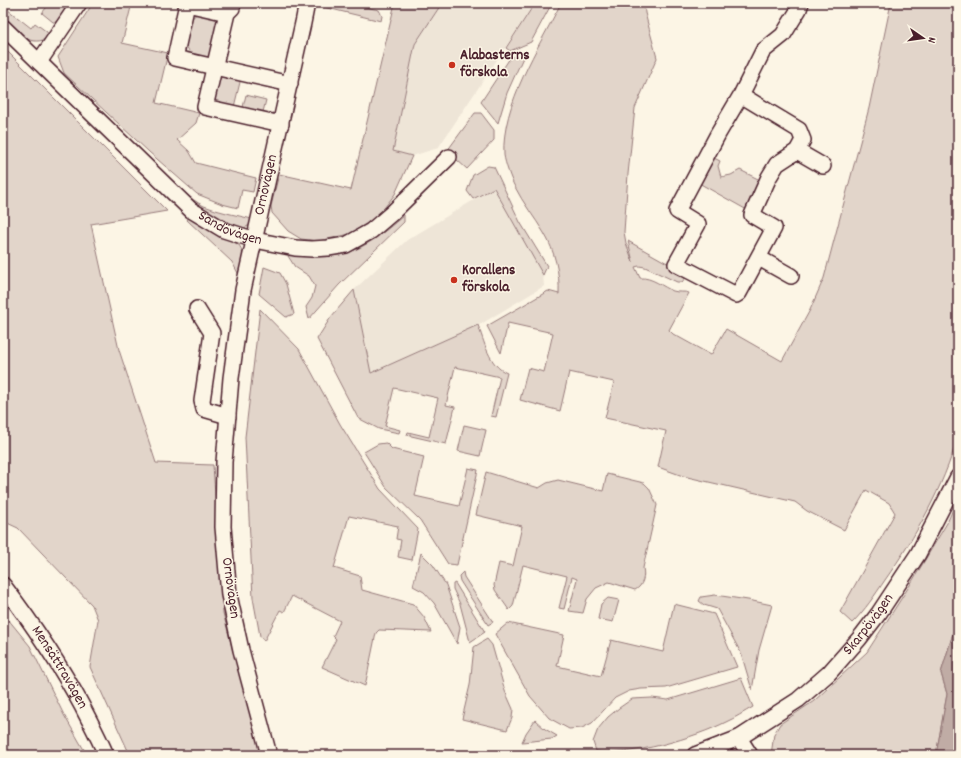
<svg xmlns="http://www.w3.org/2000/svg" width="961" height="758" font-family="Dekko,sans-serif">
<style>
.built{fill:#eee5d7}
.green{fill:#e2d5ca;stroke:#967a7a}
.water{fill:#c0aca5;stroke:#917474}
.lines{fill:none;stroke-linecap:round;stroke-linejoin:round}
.minor-casing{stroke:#4a1f2b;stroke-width:18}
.minor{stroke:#fcf5e5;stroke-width:15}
.poi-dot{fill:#c8321e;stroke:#fcf5e5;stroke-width:1.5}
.labels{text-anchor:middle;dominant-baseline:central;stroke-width:3;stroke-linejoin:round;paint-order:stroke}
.poi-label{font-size:15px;font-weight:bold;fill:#4a1f2b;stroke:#fcf5e5;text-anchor:start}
.street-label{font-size:15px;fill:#4a1f2b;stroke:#fcf5e5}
</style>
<rect width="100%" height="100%" fill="#fcf5e5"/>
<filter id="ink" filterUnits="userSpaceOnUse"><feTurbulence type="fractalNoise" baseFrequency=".025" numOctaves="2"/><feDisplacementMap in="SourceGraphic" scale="8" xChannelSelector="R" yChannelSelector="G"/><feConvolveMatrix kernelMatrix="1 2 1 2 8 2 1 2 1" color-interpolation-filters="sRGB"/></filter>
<g filter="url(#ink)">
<path class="built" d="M442,3h93l-97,145 -26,8 -19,-5 22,-107z
M494,188l49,87 1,11 -63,38 -111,49 -16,-83 53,-50z"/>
<path class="green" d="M50,3h20l-13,19h-4l-11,-9z
M93,3h39l-10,40 46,10 -12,50 43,10 -3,10 -19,17 12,11 7,12 60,15 -3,14 -11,-2 -4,18 -16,-4 -25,-10 -48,-42 -85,-79 -6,-16z
M320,3h27l32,7 3,6 -1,5 -62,-15z
M395,3h47l-27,41 -22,107 19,5 -17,38 -17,22 -28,18 -31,7 -18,-2 -13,-8 -16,-18 -1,-7 8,-32 72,16z
M535,3h17l-21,39 -21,9 -4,-3z
M561,3h83l1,10 12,45 -22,50 -7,66 -4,58 2,11 7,19 -5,-21 41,23 -1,2 18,11 -4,5h-5l-32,-15 -6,-1 -4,1 5,11c12,-1 23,9 33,13 6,2 11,0 16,2l-20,37 4,4 38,21 15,-26 56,32 28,-51 14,-32 45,-170 22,-105h67v433c-15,52 -42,100 -73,144 -10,15 -20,30 -33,43l-12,-11 55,-99 -6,-10 -23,-13 -22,40 -37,-19 -12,-9 -112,-26 -25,-9 8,-36 -61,-13 9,-36 -45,-10 -9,39 -40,-11 8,-32 16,4 9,-39 -45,-10 -7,30 -14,-27 61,-35 11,3c1,-20 -4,-43 -15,-61 -9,-15 -21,-30 -29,-46 -4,-7 -10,-24 -11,-32 -3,-50 35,-108 57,-152z
M3,6l28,22 4,-5 12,9 1,3 -2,4c-19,8 -30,-9 -43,-21z
M199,12l16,4 3,5 -7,38 -18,-1 -9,-16 7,-23z
M3,47l164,164 -76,13 28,126 37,113 57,2 10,148 36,135 -4,7h-125l-40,-88 8,-47 -6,-15 -74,-77 -15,-7z
M525,53l-18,40 -9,30 -17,-21 29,-44z
M222,74l19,4 -7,29 -21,-5 6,-26z
M246,95l20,5 -4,16 -20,-5z
M475,113h6l13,17v10l-27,29 -20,-18z
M712,157l8,4 -2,5 3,11 10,-2 9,-5 20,10 -13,30 -50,-28z
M488,166l6,1 26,55 27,44 -4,9 -49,-87 -21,11 -6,-8 6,-16z
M165,175c12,10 24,24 39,31 15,6 32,9 48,13l-2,6 -8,4 -6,-1 -34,-18 -38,-34z
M404,215v7l-65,63 -30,34 -3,-12 6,-9 3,-12 -6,-10 -14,-9 -7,-11c13,-3 26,1 40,0 31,-1 54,-22 76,-41z
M189,217l50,28c7,9 2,20 0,30l-7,-13 -45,-42z
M264,267l16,6 6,11 8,30 -8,3 -27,-23z
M354,290l17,83 107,-48c6,16 11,41 29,48l-11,44 -5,-1 9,-39 -45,-10 -9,38 9,2 -9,37 -39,-9 1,-3 21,5 9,-39 -44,-10 -9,38 15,4 -1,3 -20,-4 -21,-11 -41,-79 14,-22z
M260,309l39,40 41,75 40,65 38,40 -6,31 -14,-3 3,-17 -5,-1 2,-13 -49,-10 -15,52 26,8 2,14 51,14 11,13 7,15 -52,-2 -3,3 -11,53 -43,-19 14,-28 -3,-3 7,-15 -48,-25 -8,16 -4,-2 -16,31 -4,-5 -7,-38 -8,-161z
M464,425l22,5 -6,26 -22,-5z
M386,443l6,6 32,8 -9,39 44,10 9,-38 10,2 -21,95 -9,-1 -28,-44 -34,-33 -22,-35 14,-8z
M486,472l53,16 8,-5 11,-3 45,11 4,-17 37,9 5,5 8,17 -14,63c2,8 0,18 -8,22l-26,-8 -13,6 -9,11 -4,14 -14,-2 8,-32 -5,-2 -8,32 -5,-1 8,-32 -44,-11 -10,41 -4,4 -14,-20 -1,-5 5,-22 14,3 9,-40 -46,-11z
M958,498v119l-17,56 6,21 -11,61h-165l3,-21 6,-10 34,-23 53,-49 43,-67 37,-62z
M421,553l12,12 13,20 14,42 -3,17 -23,-41 -10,-11 -11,-6z
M463,572l1,5 29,45 -5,3 -28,-44 -1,-5z
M455,583l30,49 -15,10 -10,-38 -7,-15v-5z
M715,595l33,5 24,5 -13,45 -7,40 -11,-37 -24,-44 -13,-4 -5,-4 2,-4z
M608,598l11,2 -6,22 -15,-3 3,-15z
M674,604l40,10 23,53 -71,21 -25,1 -12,2 -14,7 -23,25 -10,5 -13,1 -20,-11 -19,-22 -35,-62 13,-11 56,12 -7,31 44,10 10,-36 52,12z
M3,613l27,33 34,69 23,40h-84z
M487,639l5,6 13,46 8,18 -1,9 -5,12 -45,-11 8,-34 4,-38z
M741,678l12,29c-9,5 -18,11 -27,15 -29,15 -99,36 -130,29l-3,-9 5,-13 10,-12 11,-9 13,-9 20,-1 16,2z
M535,720l10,9 12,7 -5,3 -30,3 4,-9z"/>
<path class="water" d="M958,617v138h-22l11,-61 -6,-21z"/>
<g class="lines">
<g class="minor-casing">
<g id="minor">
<path d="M233,3l-1,5 -5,5 -22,94 76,17"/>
<path d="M227,13l-40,-9 -12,54 115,26"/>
<path id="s1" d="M3,27l188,183 33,20 31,10 40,8 17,1 16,-1 18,-3 25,-14 21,-18 57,-56"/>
<path d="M39,62l40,-59"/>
<path d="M741,95l58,35 4,10 -6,11 -20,13 -8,13 -17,38 22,13 -35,65 -3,2 -60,-31 22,-40 -21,-13 41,-77 23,-39 22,-44 20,-16 16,-26 2,-6"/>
<path d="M797,151l26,15"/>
<path d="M759,258l32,18"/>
<path d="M197,309l15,24 -10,68 2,8 24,7"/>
<path id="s2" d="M3,585c29,38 56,78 79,121 8,16 17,32 24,49"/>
<path d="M739,738l11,17"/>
<path id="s3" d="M269,755l-28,-105 -12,-55 -6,-68 1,-65 7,-84 12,-88 60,-267 4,-20"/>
<path id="s4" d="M695,755l44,-17 59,-38 31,-27 30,-34 20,-26 39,-59 40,-77"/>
</g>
</g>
<use href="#minor" class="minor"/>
</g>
</g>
<g class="poi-dot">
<circle cx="452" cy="65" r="4"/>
<circle cx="454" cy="280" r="4"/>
</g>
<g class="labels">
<g class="poi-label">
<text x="460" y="56">Alabasterns<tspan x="460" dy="17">förskola</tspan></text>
<text x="462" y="271">Korallens<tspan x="462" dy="17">förskola</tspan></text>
</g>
<g class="street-label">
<text stroke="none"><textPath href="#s3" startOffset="579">Ornövägen</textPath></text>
<text stroke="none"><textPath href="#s1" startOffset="306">Sandövägen</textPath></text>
<text transform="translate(230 588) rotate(82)">Ornövägen</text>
<text stroke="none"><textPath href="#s4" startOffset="221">Skarpövägen</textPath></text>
<text stroke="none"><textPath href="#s2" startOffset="100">Mensättravägen</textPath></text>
</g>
</g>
<rect width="961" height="758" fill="none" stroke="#fcf5e5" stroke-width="16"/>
<rect x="8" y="8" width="945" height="742" fill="none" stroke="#4a1f2b" stroke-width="1.5" filter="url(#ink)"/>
<g transform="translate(923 38) rotate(103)" stroke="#fcf5e5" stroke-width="3" paint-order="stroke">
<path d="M0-3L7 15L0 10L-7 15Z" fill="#4a1f2b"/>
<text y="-6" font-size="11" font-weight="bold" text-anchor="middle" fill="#4a1f2b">N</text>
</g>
</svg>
